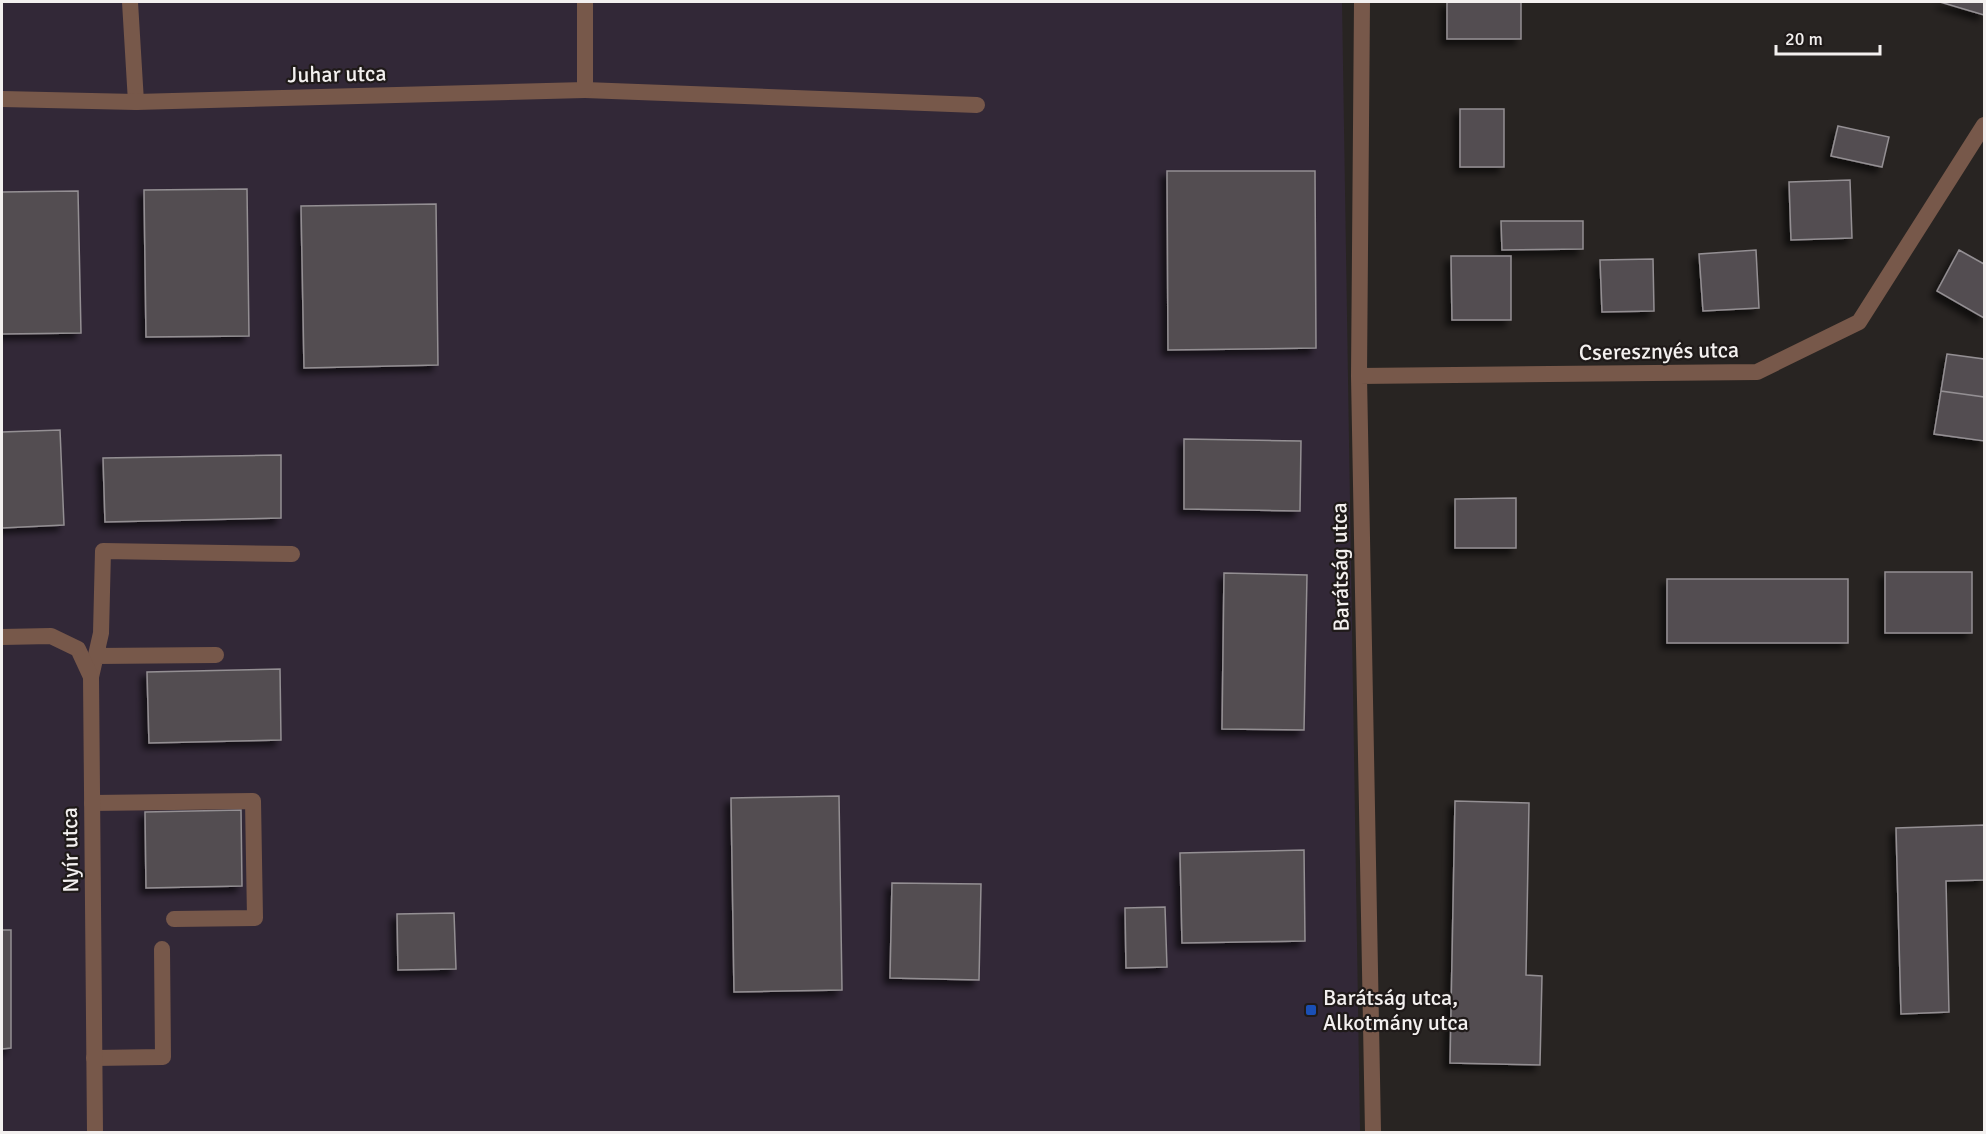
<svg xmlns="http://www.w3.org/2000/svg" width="1986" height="1134" font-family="Signika,sans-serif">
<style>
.industrial{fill:#322837}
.building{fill:#524e51;stroke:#948f93;stroke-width:1.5;filter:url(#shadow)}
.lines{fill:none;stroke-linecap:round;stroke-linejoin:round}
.service{stroke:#77584a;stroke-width:16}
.minor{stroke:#77584a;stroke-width:16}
.transit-dot{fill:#1a4fb4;stroke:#1f1a19;stroke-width:2}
.labels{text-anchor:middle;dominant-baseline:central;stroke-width:4.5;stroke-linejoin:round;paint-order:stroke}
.street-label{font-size:22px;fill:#f3f0ef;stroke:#1f1a19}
.poi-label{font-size:22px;fill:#f3f0ef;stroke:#1f1a19;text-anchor:start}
</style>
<defs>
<filter id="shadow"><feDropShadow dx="-5.5" dy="5.5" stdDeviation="3" flood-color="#0009"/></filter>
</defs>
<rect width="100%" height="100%" fill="#282422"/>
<path class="industrial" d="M2,2h1340l18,1130h-1358z"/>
<path class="building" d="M1447,2h74v37h-74z
M1940,2h44v13z
M1460,109h44v58h-44z
M1838,126l51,11 -7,30 -51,-11z
M1167,171h148l1,177 -148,2z
M1850,180l2,58 -61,2 -2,-58z
M247,189l2,147 -103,1 -2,-147z
M78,191l3,142 -79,1v-142z
M436,204l2,161 -134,3 -3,-162z
M1501,221h82v28l-81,1z
M1756,250l3,58 -56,3 -4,-57z
M1959,250l25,14v54l-47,-27z
M1451,256h60v64h-59z
M1653,259l1,52 -52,1 -2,-52z
M1947,354l37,5v38l-43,-6z
M1941,391l43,6v44l-50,-7z
M60,430l4,95 -62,3v-96z
M1184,439l117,2 -1,70 -116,-2z
M281,455v63l-176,4 -2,-64z
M1516,498v50h-61v-49z
M1885,572h87v61h-87z
M1224,573l83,2 -3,155 -82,-1z
M1667,579h181v64h-181z
M280,669l1,71 -132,3 -2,-71z
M839,796l3,194 -108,2 -3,-194z
M1455,801l74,2 -3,172 16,1 -2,89 -90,-2z
M241,810l1,76 -96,2 -1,-76z
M1984,825v55l-38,1 3,131 -48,2 -5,-186z
M1304,850l1,91 -123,2 -2,-90z
M892,883l89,1 -2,96 -89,-2z
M1165,907l2,60 -41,1 -1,-60z
M454,913l2,56 -58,1 -1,-56z
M2,930h9v118l-9,1z"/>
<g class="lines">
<path class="service" d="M130,2l6,100
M585,90l392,15
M96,656l120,-1
M91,677l10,-44 2,-82 189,3
M92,803l161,-2 2,117 -81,1
M94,1058l69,-1 -1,-108"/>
<path class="minor" d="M1362,2l-3,374 14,756
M2,99l134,3 449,-12v-88
M1359,376l398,-4 102,-50 125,-197
M2,637l49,-1 27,13 13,28 4,455"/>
</g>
<rect class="transit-dot" x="1305" y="1004" width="12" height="12" rx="3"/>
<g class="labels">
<g class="street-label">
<text transform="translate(337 74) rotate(-1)">Juhar utca</text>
<text transform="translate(1659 351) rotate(-1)">Cseresznyés utca</text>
<text transform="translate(1340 567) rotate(-91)">Barátság utca</text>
<text transform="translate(70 850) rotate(-91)">Nyír utca</text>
</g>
<g class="poi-label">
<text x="1323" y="997">Barátság utca,<tspan x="1323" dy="25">Alkotmány utca</tspan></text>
</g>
</g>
<rect width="1986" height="1134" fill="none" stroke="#f3f0ef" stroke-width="6"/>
<path d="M1776 45v9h104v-9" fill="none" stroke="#f3f0ef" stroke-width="3"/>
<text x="1785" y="45" font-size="18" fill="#f3f0ef" stroke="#1f1a19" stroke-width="4.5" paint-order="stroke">20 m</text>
</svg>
